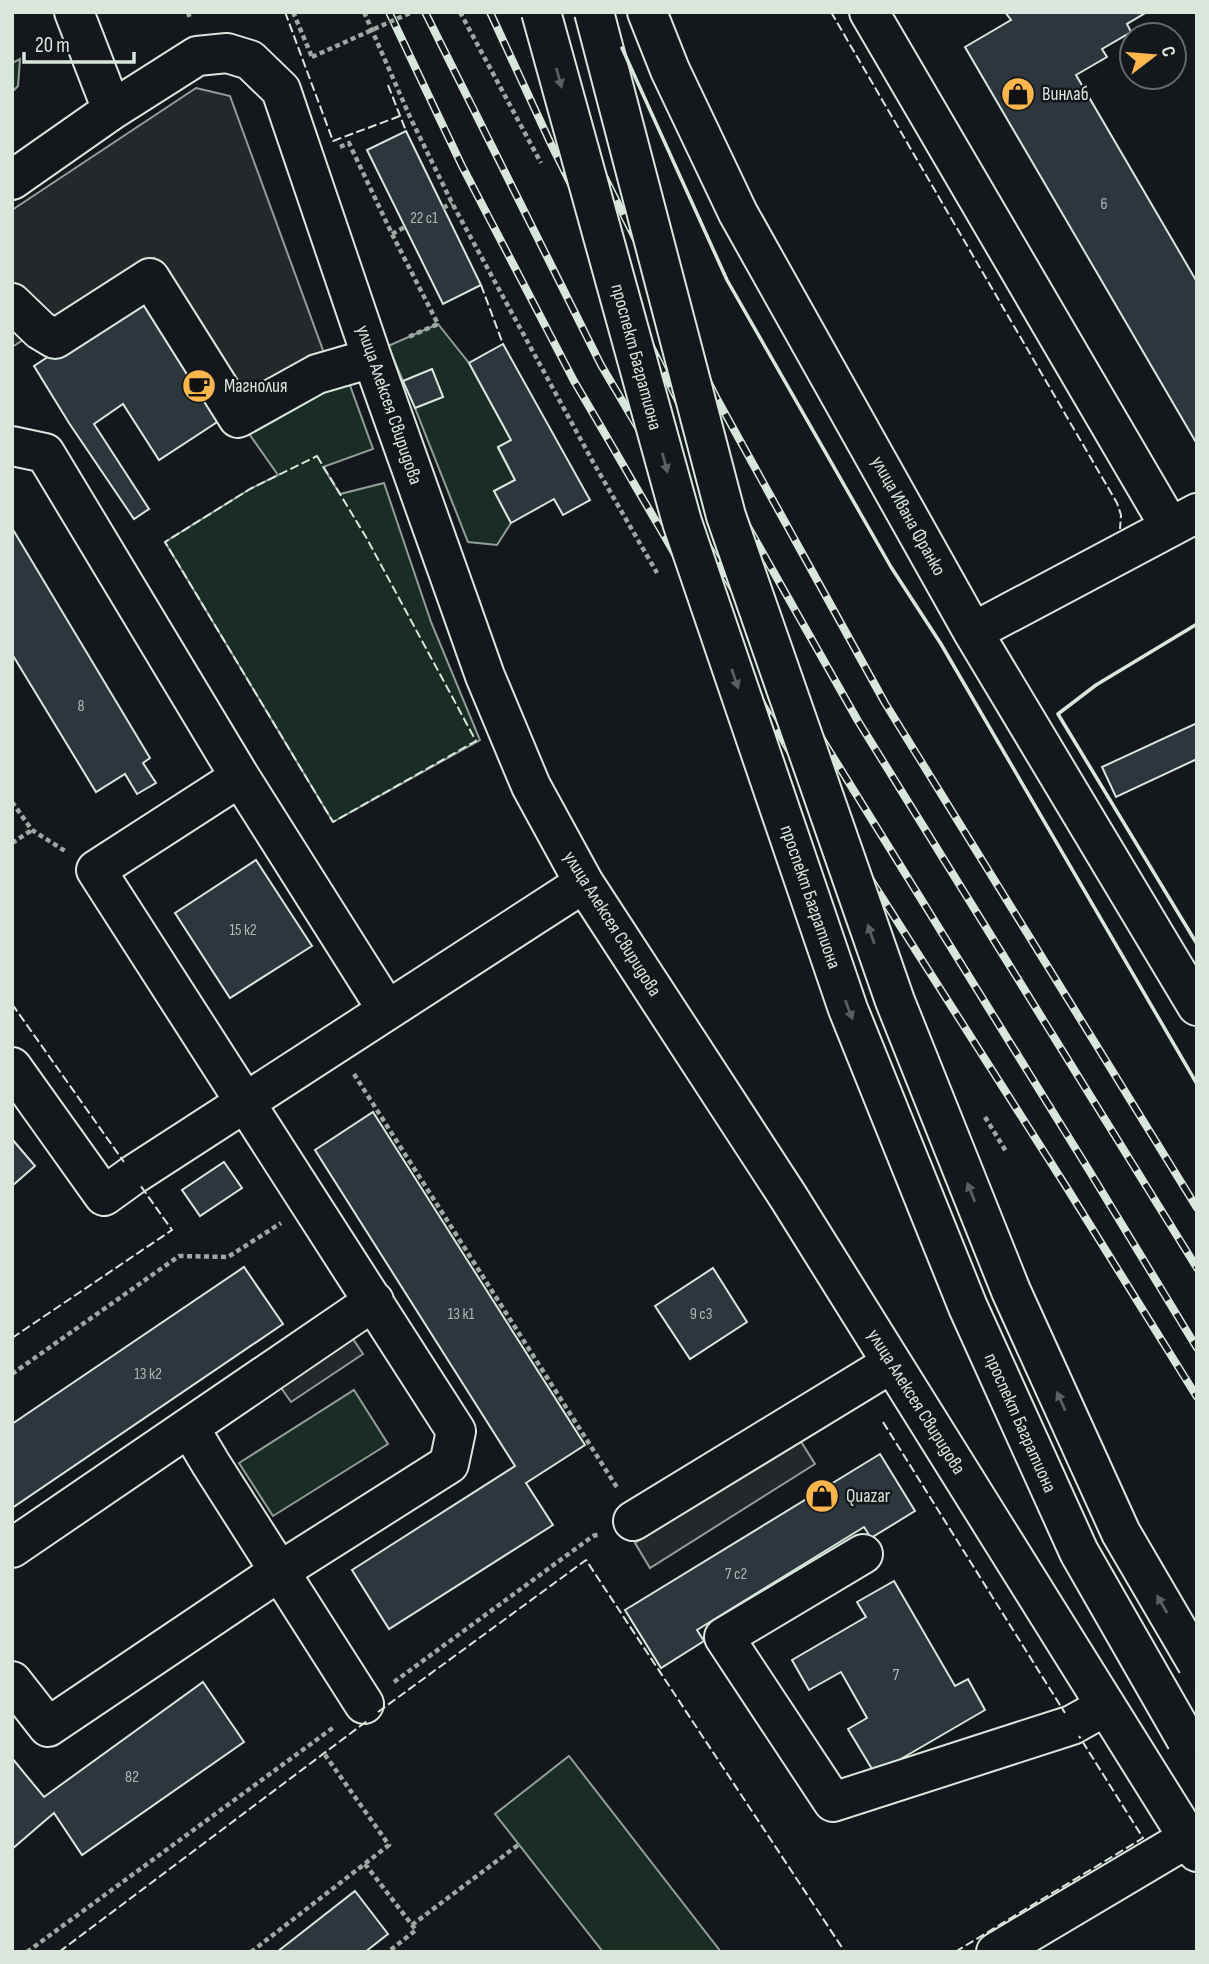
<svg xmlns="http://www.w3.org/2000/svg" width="1209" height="1964" font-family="'Sofia Sans Condensed',sans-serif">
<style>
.green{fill:#1a2d24;stroke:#939e99;stroke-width:2}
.parking{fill:#24282b;stroke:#939e99;stroke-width:2}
.building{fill:#2c363c;stroke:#d8e6dc;stroke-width:2}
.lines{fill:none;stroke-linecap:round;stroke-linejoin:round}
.minor-casing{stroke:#d8e6dc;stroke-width:42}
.path{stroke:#9da8a2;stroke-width:4.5;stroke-dasharray:5 3.5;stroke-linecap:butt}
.minor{stroke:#14181c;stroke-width:38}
.rail-casing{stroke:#d8e6dc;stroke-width:8}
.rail{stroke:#14181c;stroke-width:5;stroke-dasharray:16;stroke-linecap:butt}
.major-bridge-casing{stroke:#d8e6dc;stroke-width:42;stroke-linecap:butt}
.path-bridge{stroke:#9da8a2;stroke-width:4.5;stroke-dasharray:5 3.5;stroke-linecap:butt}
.major-bridge{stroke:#14181c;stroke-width:38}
.fence{stroke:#d8e6dc;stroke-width:2;stroke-dasharray:9 3.5;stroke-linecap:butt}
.wall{stroke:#d8e6dc;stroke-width:3.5}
.oneway{fill:#59605f}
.labels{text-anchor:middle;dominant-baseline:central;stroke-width:5;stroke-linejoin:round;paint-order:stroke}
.number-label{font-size:16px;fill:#adbab4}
.poi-label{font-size:19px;fill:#d8e6dc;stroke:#14181c;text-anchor:start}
.street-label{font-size:19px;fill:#d8e6dc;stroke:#14181c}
</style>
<rect width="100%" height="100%" fill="#14181c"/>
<path class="green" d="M20,59l-2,27 -6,6v-29z
M438,324l31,39 42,77 -13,8 17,32 -21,11 17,32 -14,22 -29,-3 -53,-134 28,-11 -11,-28 -29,12 -15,-35z
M343,366l30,83 -50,18 17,27 44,-11 47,139 49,118 -147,82 -168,-280 85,-53 28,-14 -40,-57z
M354,1390l34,54 -115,72 -34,-53z
M569,1756l152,196h-118l-108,-138z"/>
<path class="parking" d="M196,88l34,8 94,257 -80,48 -90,-143 -142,89v-137z
M349,1333l14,21 -72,48 -14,-20z
M800,1440l15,24 -165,104 -15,-25z"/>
<path class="building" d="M1005,12h142l-20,12 4,8 -29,17 5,8 -31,18 121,207v162l-232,-397 46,-27z
M406,131l75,154 -38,19 -76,-154z
M147,292l81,123 -69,45 -36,-56 -29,20 55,85 -15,10 -65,-96 -35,-57z
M503,344l87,156 -27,15 -9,-16 -43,24 -17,-32 21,-11 -17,-33 13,-7 -42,-77z
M432,369l11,28 -28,11 -12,-27z
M12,528l138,230 -7,5 13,20 -19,11 -12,-20 -29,18 -84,-138z
M1197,723v36l-81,38 -14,-30z
M256,860l56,86 -82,52 -55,-85z
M373,1112l212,333 -59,38 27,42 -164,104 -37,-59 163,-104 -200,-316z
M12,1139l23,27 -23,20z
M224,1162l18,26 -42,28 -18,-26z
M244,1267l39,57 -271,184v-84z
M713,1268l34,54 -57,37 -35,-53z
M880,1454l35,57 -44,27 -7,-11 -167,103 7,11 -43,27 -36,-58z
M894,1581l61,105 13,-7 17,31 -110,64 -27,-45 19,-11 -26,-46 -32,18 -17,-30 74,-43 -9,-15z
M203,1682l41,60 -162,113 -28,-42 -42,36v-91l32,39z
M355,1891l33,43 -23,18h-88z"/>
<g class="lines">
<g class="minor-casing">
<path id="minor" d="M647,12l23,58 68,143 235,419 224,374
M869,12l301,515
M112,110l85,-54 30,-3 23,7 31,30 91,268 84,236 29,82 46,110 53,97 205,315 408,654
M12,180l100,-70 -38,-98
M12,303l28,27 15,9 95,-61 88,140 79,-44 55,-16
M12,446l33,7 195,324 -144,93 360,561 -7,33 -169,107 -232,156 -36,-46
M973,632l224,-119
M240,777l147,233
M12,1067l92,129 29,-21 451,-292
M189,1427l22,37 153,240
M633,1521l259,-158
M12,1548l362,-247
M863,1554l-139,83 109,165 239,-77 34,-19
M996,1952l192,-114"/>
</g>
<path class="path" d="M188,12l2,7
M293,12l19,45
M364,12l46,105 42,86 141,259 64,111
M460,12l81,151
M340,147l9,-4 43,91 46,90 -32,14
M443,208l9,-5
M392,234l13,-7
M12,802l20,28 33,21
M12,843l20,-13
M354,1074l264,415
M985,1117l22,36
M12,1374l167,-118 49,1 53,-34
M394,1682l199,-146 7,-2
M365,1864l51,66 -28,22
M412,1925l106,-80
M27,1952l307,-225
M251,1952l138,-107 -66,-93"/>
<use href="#minor" class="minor"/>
<g class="rail-casing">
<path id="rail" d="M389,12l73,154 112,215 34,58 191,328 268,421 130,209
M425,12l176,353 224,379 262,423 110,181
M490,12l60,130 138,279 170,300 339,547
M528,12l51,115 138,272 168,304 312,505"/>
</g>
<use href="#rail" class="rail"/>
<g class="major-bridge-casing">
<path id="major-bridge" d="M541,12l141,510 166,487 120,298 111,245 107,187
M594,12l132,504 169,485 116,290 110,242 76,130"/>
</g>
<path class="path-bridge" d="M312,57l100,-45"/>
<use href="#major-bridge" class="major-bridge"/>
<path class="fence" d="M285,12l48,129 67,-25
M831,12l286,491 4,12 -1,14
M388,85l18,46
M481,285l22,59
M317,456l49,81 110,204 -143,81 -168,-280 85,-53z
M12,1004l112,158
M12,1338l160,-108 -32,-45
M883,1422l182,291
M378,1712l208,-152 259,392
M59,1952l308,-231
M955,1952l188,-114 -64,-102"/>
<path class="wall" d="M622,48l105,232 164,287 50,77 256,440
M1197,624l-101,61 -38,29 139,230"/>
</g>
<defs><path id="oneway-solid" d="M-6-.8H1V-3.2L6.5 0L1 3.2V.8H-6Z" transform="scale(1.75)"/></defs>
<g class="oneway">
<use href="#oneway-solid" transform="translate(559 78) rotate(75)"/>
<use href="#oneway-solid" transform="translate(665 463) rotate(75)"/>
<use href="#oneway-solid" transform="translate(735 679) rotate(71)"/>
<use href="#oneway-solid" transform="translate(871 934) rotate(-109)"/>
<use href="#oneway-solid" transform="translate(849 1010) rotate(69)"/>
<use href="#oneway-solid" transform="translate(971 1192) rotate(-112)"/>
<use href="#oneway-solid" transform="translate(1061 1401) rotate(-114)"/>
<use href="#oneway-solid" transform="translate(1162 1604) rotate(-120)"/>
</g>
<defs>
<g id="shop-disc" transform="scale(1.75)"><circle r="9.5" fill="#ffb74d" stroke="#14181c"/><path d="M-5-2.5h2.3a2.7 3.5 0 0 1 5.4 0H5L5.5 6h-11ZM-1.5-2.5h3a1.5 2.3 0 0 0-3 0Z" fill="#111"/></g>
<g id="cafe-disc" transform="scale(1.75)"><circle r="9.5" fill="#ffb74d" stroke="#14181c"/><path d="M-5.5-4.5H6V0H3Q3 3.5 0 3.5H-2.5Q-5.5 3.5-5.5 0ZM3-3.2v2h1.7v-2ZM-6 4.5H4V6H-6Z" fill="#111"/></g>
</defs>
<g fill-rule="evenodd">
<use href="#shop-disc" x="1018" y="94"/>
<use href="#cafe-disc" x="199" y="386"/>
<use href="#shop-disc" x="822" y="1496"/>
</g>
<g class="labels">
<g class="number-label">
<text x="1104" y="204">6</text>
<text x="424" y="218">22 с1</text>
<text x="81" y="706">8</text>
<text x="243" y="930">15 к2</text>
<text x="461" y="1314">13 к1</text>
<text x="701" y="1314">9 с3</text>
<text x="148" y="1374">13 к2</text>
<text x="736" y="1574">7 с2</text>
<text x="896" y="1675">7</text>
<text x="132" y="1777">82</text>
</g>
<g class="poi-label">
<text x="1042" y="94">Винлаб</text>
<text x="224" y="386">Магнолия</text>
<text x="846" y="1496">Quazar</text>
</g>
<g class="street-label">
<text transform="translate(636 357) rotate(75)">проспект Багратиона</text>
<text transform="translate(389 405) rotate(71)">улица Алексея Свиридова</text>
<text transform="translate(908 516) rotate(61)">улица Ивана Франко</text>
<text transform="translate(810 897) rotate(71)">проспект Багратиона</text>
<text transform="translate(612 924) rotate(58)">улица Алексея Свиридова</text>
<text transform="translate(916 1402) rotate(58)">улица Алексея Свиридова</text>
<text transform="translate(1020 1423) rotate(66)">проспект Багратиона</text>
</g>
</g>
<rect width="1209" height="1964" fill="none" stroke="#d8e6dc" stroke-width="28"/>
<g transform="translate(1153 56) rotate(74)"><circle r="33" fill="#14181c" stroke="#626a69" stroke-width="2"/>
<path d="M0-5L12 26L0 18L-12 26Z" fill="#ffb74d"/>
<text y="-10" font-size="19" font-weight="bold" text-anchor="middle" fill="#d8e6dc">С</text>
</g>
<path d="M24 52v10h110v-10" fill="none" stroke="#d8e6dc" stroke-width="3.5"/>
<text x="35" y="52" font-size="21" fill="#d8e6dc" stroke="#14181c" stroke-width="5" paint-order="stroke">20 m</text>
</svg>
